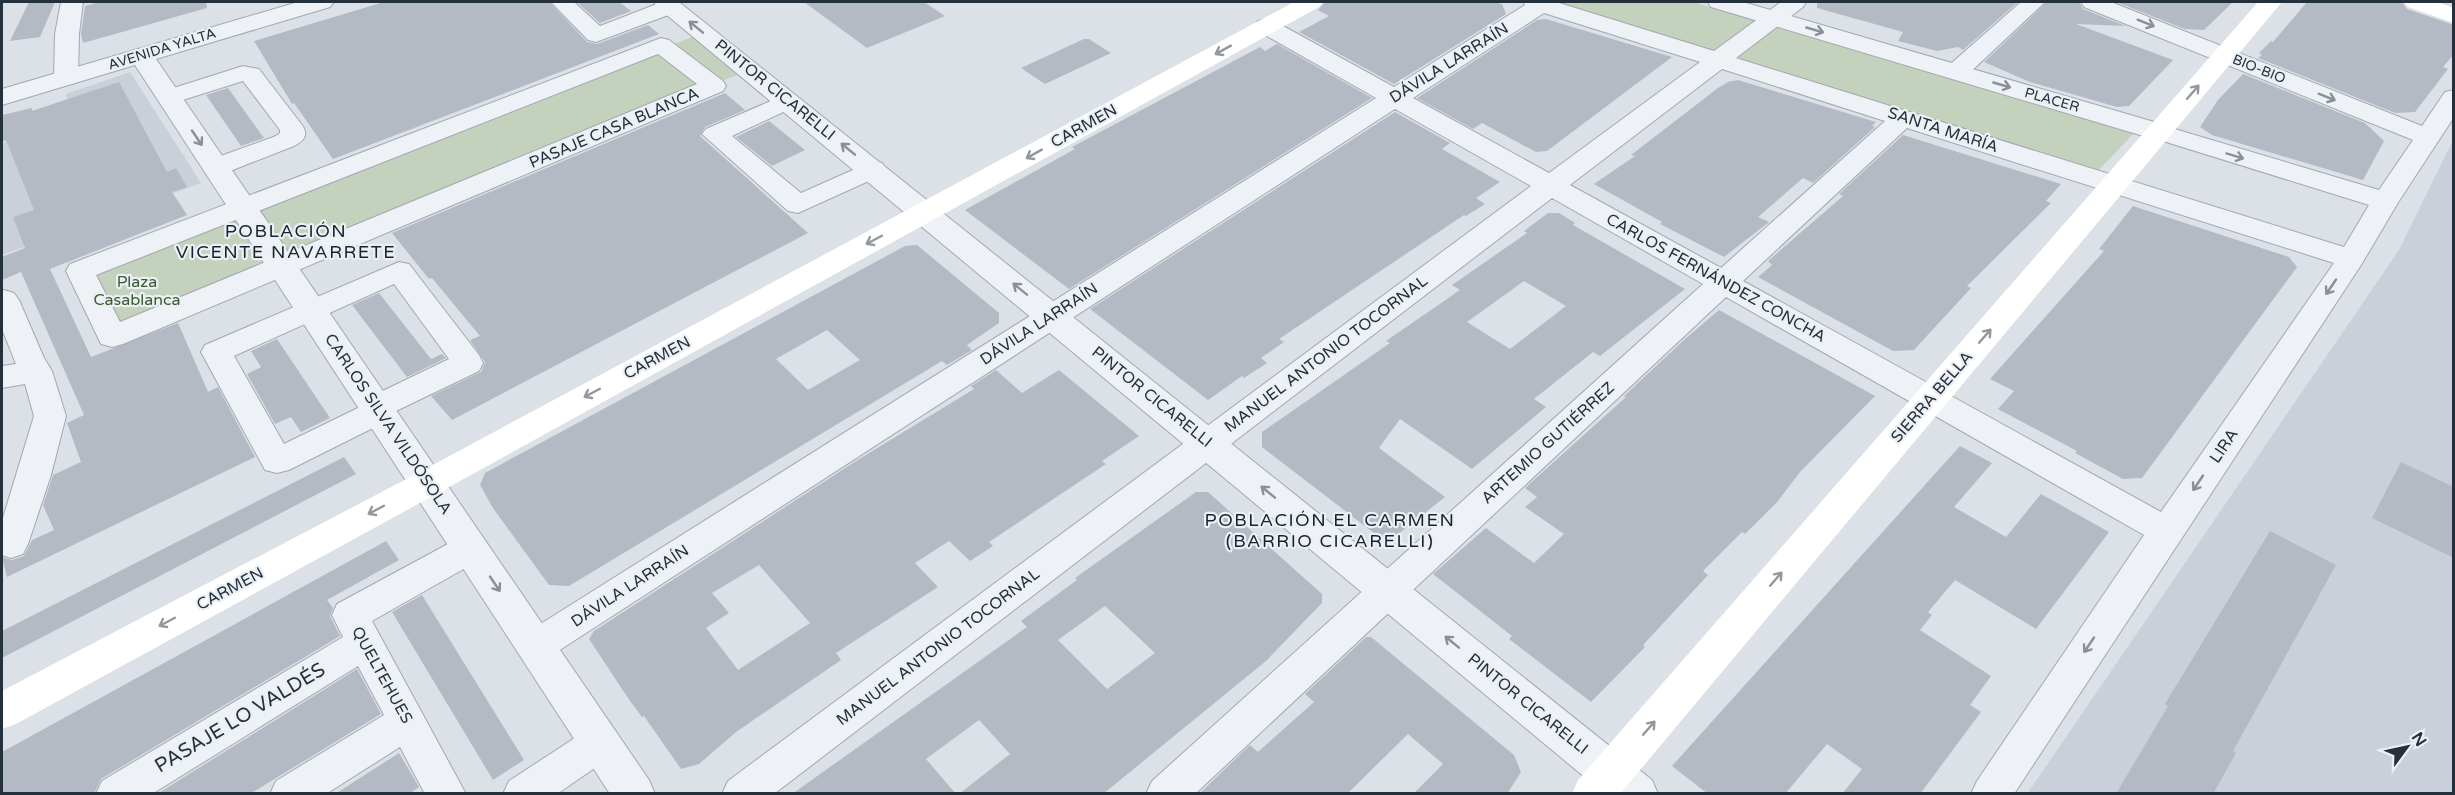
<svg xmlns="http://www.w3.org/2000/svg" width="2455" height="795" font-family="'Varela Round',sans-serif">
<style>
.built{fill:#cad0d9}
.green{fill:#c3d1bd}
.building{fill:#b3bac3;fill-rule:evenodd}
.lines{fill:none;stroke-linecap:round;stroke-linejoin:round}
.minor-casing{stroke:#a1a8b1;stroke-width:2}
.tertiary-casing{stroke:#a1a8b1;stroke-width:2}
.minor{fill:#eef1f5;fill-rule:evenodd}
.tertiary{fill:#eef1f5;fill-rule:evenodd}
.secondary{fill:#fff;fill-rule:evenodd}
.oneway{stroke:#8a9099}
.oneway2{stroke:#92989e}
.labels{text-anchor:middle;dominant-baseline:central;stroke-width:4.5;stroke-linejoin:round;paint-order:stroke}
.far-street-label{font-size:14px;fill:#25303d;stroke:#ebf0f4}
.street-label{font-size:16px;fill:#25303d;stroke:#ebf0f4}
.park-label{font-size:16px;fill:#3c5932;stroke:#ebf0f4}
.neighbourhood-label{font-size:18px;letter-spacing:1.5px;fill:#18212d;stroke:#ebf0f4}
.near-street-label{font-size:20px;fill:#25303d;stroke:#ebf0f4}
</style>
<rect width="100%" height="100%" fill="#dce1e7"/>
<path class="built" d="M130,72l71,111 -199,72v-112l73,-18 -9,-31z
M2453,140v653l-426,1 372,-544z"/>
<path class="green" d="M1554,2h139l442,130 -37,39z
M692,37l45,38 -476,193 -142,65 -27,-58z"/>
<path class="building" d="M29,2h26l-15,35 -30,4z
M100,2h106l1,6 -124,35 -2,-9 4,-28z
M384,2h165l38,40 10,2 51,-19 11,9 -326,125 -39,-56 -2,1 -38,-63z
M577,2h42l12,9 -31,12z
M804,2h120l21,14 -78,32z
M1325,2h169l8,2 4,10 -112,70 -95,-52 30,-16 -11,-6z
M1817,2h201l-55,48 -5,-3 -21,4 -39,-10 5,-9 -86,-24z
M2047,2h32l4,7 43,17 -50,-2 97,36 -44,46 -12,1 -87,-25 -46,-20z
M2116,2h117l-29,28 -19,-1z
M2307,2h95l5,7 47,16v29l-11,13 5,2 -33,43 -20,1 -137,-55 4,-3 -3,-2 12,-12 2,1z
M1546,19l126,38 -125,94 -11,1 -54,-29 -9,6 -56,-31 120,-78z
M1084,39h5l22,14 -66,31 -24,-16z
M1277,44l95,54 -303,191 -104,-79 110,-61 -3,-2 188,-100 5,4z
M2243,74l122,49 19,18 -21,39 -151,-45 -12,-8 18,-27z
M1738,80l138,42 -4,4 3,1 -62,56 -10,-5 -45,39 11,5 -45,35 -64,-33 2,-2 -68,-38 41,-28 -4,-1 87,-67 10,-6z
M119,82l48,90 9,-4 11,19 -15,5 15,23 -137,54 41,88 87,-34 30,69 10,-5 37,70 -248,120 -5,-20 10,3 12,-4 8,-16 22,-10 -11,-25 10,-30 28,-13 -14,-39 17,-8 -63,-143 -19,8v-23l23,-9 -12,-31 21,-7 -28,-70 -4,2v-27l30,-7v3z
M228,88l36,50 -23,8 -35,-51z
M725,93l20,17 -40,17 -5,9 108,97 -356,187 -21,-24 50,-24 4,-10 -15,-22 10,-4 -48,-58 -3,1 -37,-46z
M1395,112l55,31 -8,6 58,33 -24,16 9,6 -19,12 -2,-1 -185,124 5,3 -23,16 6,5 -23,15 -2,-2 -34,24 -118,-91z
M769,121l36,29 -33,16 -36,-29z
M1903,135l158,49 -15,17 5,2 -84,83 4,2 -57,62 -21,1 -135,-74 14,-12 -4,-4 75,-65 -4,-2z
M2133,206l156,51 8,10 -155,211 -19,1 -48,-26 2,-2 -79,-42 16,-18 -24,-12 114,-128 -5,-2z
M1548,213h11l16,10 -2,2 112,64 -85,67 -7,-4 -59,47 12,8 -74,62 -72,-50 -21,29 66,49 -58,46 -125,-96v-15l128,-89 -4,-2 74,-51 -8,-5 75,-52 -3,-2zM1524,281l42,25 -56,43 -43,-27z
M917,245l82,68v10l-32,22 5,5 -25,15 -5,-4 -373,225 -20,-1 -56,-77 -13,-23 5,-12 420,-227zM827,330l33,30 -52,30 -32,-31z
M379,293l52,66 11,-5 4,4 -39,19 -55,-72z
M1719,310l156,86 -75,76 -22,29 -33,33 -3,-2 -39,39 5,4 -65,70 2,2 -54,55 -82,-63 3,-3 -79,-62 53,-46 48,35 30,-29 -39,-27 12,-10 -12,-9 101,-91 -2,-1 61,-57z
M277,339l53,79 -29,14 -10,-15 -16,7 -28,-50 14,-7 -10,-16z
M996,370l26,23 37,-23 80,66 -37,25 4,3 -117,78 4,4 -23,15 -21,-20 -34,22 23,24 -102,66 5,7 -105,72 -37,32 -18,5 -37,-53 -2,1 -12,-16 -41,-62 5,-8 262,-170 118,-72 -3,-3zM759,565l51,58 -72,47 -32,-42 23,-15 -17,-20z
M1960,446l32,17 -38,44 52,30 35,-43 68,38 -73,97 -81,-49 -27,32 4,3 -12,15 71,46 -21,29 11,7 -61,82h-78l20,-25 -35,-25 -42,50h-77l-36,-28z
M344,457l12,17 -354,184v-27z
M2401,462l53,25v71l-82,-40z
M1196,492h12l114,102v9l-56,58 -163,133h-144l51,-40 -31,-34 -53,39 30,35h-164l235,-167 -6,-6 56,-41 -2,-2zM1105,606l50,47 -48,36 -49,-49z
M2270,531l66,34 -103,186 3,2 -23,41h-97l52,-88 -3,-2z
M386,541l13,19 -72,40 6,8 -3,8 10,20 -239,143 -7,15h-92v-42z
M422,595l102,165 -31,20 -101,-168z
M1366,637h5l143,118 7,17 -14,22h-94l30,-30 -35,-30 -61,60h-148l51,-49 8,7 56,-50 -9,-8z
M357,669l24,45 -131,80h-93z
M399,753l20,34 -10,7h-74z"/>
<g class="lines">
<g class="minor-casing">
<path id="minor" d="M61,2h22l-4,32 -1,44 -3,5 -9,2 -9,-2 -3,-5 1,-44z
M551,2h23l26,24 62,-24h17l3,4 -3,5 -83,31 -8,-2z
M1523,2h33l158,49 67,-49h25l-3,5 -67,51 608,189 25,-42 -219,-68 -4,-5 4,-5 9,-3 9,3 211,63 34,-50 -329,-133 -3,-5h30l311,124 23,-34 9,-2v27l-55,84 -38,64 -347,529h-43l6,-13 167,-246 -418,-238 -531,497h-49l6,-13 551,-497 -151,-86 -778,596h-52l6,-13 803,-595 -136,-77 -846,548 -13,5 -13,-5 -6,-11 6,-11 853,-537 -118,-67 -4,-5 4,-5 8,-2 8,2 120,66 131,-82zM1544,13l156,49 -151,111 -136,-75zM1722,69l163,52 -164,147 -151,-83zM1907,128l427,135 -173,249 -418,-231z
M2021,2h24l-80,75 -9,2 -9,-2 -3,-5 3,-5z
M661,38l8,2 54,41 3,5 -3,5 -600,253 -11,3 -11,-3 -35,-73 4,-7zM658,54l39,30 -577,238 -24,-47z
M243,66l16,3 43,56c7,10 2,16 -8,21l-69,27 -9,2 -9,-2 -4,-6 4,-6 69,-25 4,-3v-3l-37,-49 -73,23 -9,-2 -3,-5 3,-5z
M787,94l9,2 3,5 -3,5 -64,30 69,57 72,-32 9,2 4,6 -4,6 -84,38 -10,-2 -86,-77 4,-5z
M399,262l10,2 70,91 4,8 -4,8 -83,40 -5,8 -102,51 -12,3 -12,-3 -64,-118 4,-7zM394,284l55,75 -83,40 -4,7 -78,38 -50,-88z
M4,290l10,3 5,7 25,58 8,13 14,45 -15,59 -23,69 -5,10 -12,4 -9,-3v-34l32,-105 -9,-32 -23,4v-22l14,-2 -14,-35v-38z
M471,534l12,4 5,10 -5,10 -111,63 94,173h-41l-25,-47 -74,47h-56l6,-13 108,-66 -26,-49 -206,128h-56l6,-13 241,-144 -11,-22 5,-11 122,-66z
M601,724l14,6 6,12 -6,12 -58,40h-54l6,-13 78,-51z"/>
</g>
<g class="tertiary-casing">
<path id="tertiary" d="M298,2h36l-4,5 -174,52 493,721 6,14h-45l-475,-729 -133,40v-16z
M654,2h25l973,778 6,14h-53l-948,-787z
M1708,2h35l425,124 4,6 -4,6 -9,2 -9,-2 -439,-131z"/>
</g>
<use href="#minor" class="minor"/>
<use href="#tertiary" class="tertiary"/>
<path class="secondary" d="M1294,2h29l-4,5 -879,485 -424,232 -14,5v-38l414,-217z
M2258,2h24l-662,792h-48l6,-14z
M2404,2h33l17,6v15l-46,-16z"/>
</g>
<defs><path id="oneway-shaft" d="M-6 0H5M1.5-3L5.5 0L1.5 3" fill="none" stroke-width="1.6" stroke-linecap="round" stroke-linejoin="round" transform="scale(1.5)"/></defs>
<g class="oneway">
<use href="#oneway-shaft" transform="translate(2146 23) rotate(22)"/>
<use href="#oneway-shaft" transform="translate(696 27) rotate(-141)"/>
<use href="#oneway-shaft" transform="translate(1815 30) rotate(16)"/>
<use href="#oneway-shaft" transform="translate(2002 85) rotate(16)"/>
<use href="#oneway-shaft" transform="translate(2327 97) rotate(22)"/>
<use href="#oneway-shaft" transform="translate(197 138) rotate(56)"/>
<use href="#oneway-shaft" transform="translate(848 149) rotate(-141)"/>
<use href="#oneway-shaft" transform="translate(2235 156) rotate(17)"/>
<use href="#oneway-shaft" transform="translate(2331 287) rotate(124)"/>
<use href="#oneway-shaft" transform="translate(1020 289) rotate(-141)"/>
<use href="#oneway-shaft" transform="translate(2198 483) rotate(124)"/>
<use href="#oneway-shaft" transform="translate(1268 492) rotate(-141)"/>
<use href="#oneway-shaft" transform="translate(495 584) rotate(56)"/>
<use href="#oneway-shaft" transform="translate(1452 642) rotate(-141)"/>
<use href="#oneway-shaft" transform="translate(2089 645) rotate(124)"/>
</g>
<g class="oneway2">
<use href="#oneway-shaft" transform="translate(1223 50) rotate(151)"/>
<use href="#oneway-shaft" transform="translate(2193 92) rotate(-49)"/>
<use href="#oneway-shaft" transform="translate(1034 154) rotate(151)"/>
<use href="#oneway-shaft" transform="translate(874 240) rotate(152)"/>
<use href="#oneway-shaft" transform="translate(1985 336) rotate(-49)"/>
<use href="#oneway-shaft" transform="translate(592 393) rotate(152)"/>
<use href="#oneway-shaft" transform="translate(376 510) rotate(152)"/>
<use href="#oneway-shaft" transform="translate(1776 579) rotate(-49)"/>
<use href="#oneway-shaft" transform="translate(167 622) rotate(152)"/>
<use href="#oneway-shaft" transform="translate(1649 728) rotate(-49)"/>
</g>
<g class="labels">
<g class="far-street-label">
<text transform="translate(162 49) rotate(-17)">AVENIDA YALTA</text>
<text transform="translate(2259 69) rotate(22)">BIO-BIO</text>
<text transform="translate(2052 100) rotate(16)">PLACER</text>
</g>
<g class="street-label">
<text transform="translate(1449 63) rotate(-32)">DÁVILA LARRAÍN</text>
<text transform="translate(775 90) rotate(39)">PINTOR CICARELLI</text>
<text transform="translate(1084 126) rotate(-29)">CARMEN</text>
<text transform="translate(614 128) rotate(-23)">PASAJE CASA BLANCA</text>
<text transform="translate(1943 130) rotate(18)">SANTA MARÍA</text>
<text transform="translate(1716 278) rotate(29)">CARLOS FERNÁNDEZ CONCHA</text>
<text transform="translate(1039 324) rotate(-33)">DÁVILA LARRAÍN</text>
<text transform="translate(1326 354) rotate(-37)">MANUEL ANTONIO TOCORNAL</text>
<text transform="translate(657 358) rotate(-28)">CARMEN</text>
<text transform="translate(1152 397) rotate(39)">PINTOR CICARELLI</text>
<text transform="translate(1932 397) rotate(-49)">SIERRA BELLA</text>
<text transform="translate(388 424) rotate(56)">CARLOS SILVA VILDÓSOLA</text>
<text transform="translate(1548 443) rotate(-42)">ARTEMIO GUTIÉRREZ</text>
<text transform="translate(2224 446) rotate(-56)">LIRA</text>
<text transform="translate(630 586) rotate(-33)">DÁVILA LARRAÍN</text>
<text transform="translate(230 589) rotate(-28)">CARMEN</text>
<text transform="translate(938 647) rotate(-37)">MANUEL ANTONIO TOCORNAL</text>
<text transform="translate(382 675) rotate(61)">QUELTEHUES</text>
<text transform="translate(1528 704) rotate(39)">PINTOR CICARELLI</text>
</g>
<g class="park-label">
<text x="137" y="282">Plaza<tspan x="137" dy="18">Casablanca</tspan></text>
</g>
<g class="neighbourhood-label">
<text x="286" y="231">POBLACIÓN<tspan x="286" dy="21">VICENTE NAVARRETE</tspan></text>
<text x="1330" y="520">POBLACIÓN EL CARMEN<tspan x="1330" dy="21">(BARRIO CICARELLI)</tspan></text>
</g>
<g class="near-street-label">
<text transform="translate(240 718) rotate(-31)">PASAJE LO VALDÉS</text>
</g>
</g>
<rect width="2455" height="795" fill="none" stroke="#25303d" stroke-width="6"/>
<g transform="translate(2407 747) rotate(57)" stroke="#ebf0f4" stroke-width="4.5" paint-order="stroke">
<path d="M0-4.5L10 22L0 15L-10 22Z" fill="#25303d"/>
<text y="-9" font-size="16" font-weight="bold" text-anchor="middle" fill="#25303d">N</text>
</g>
</svg>
